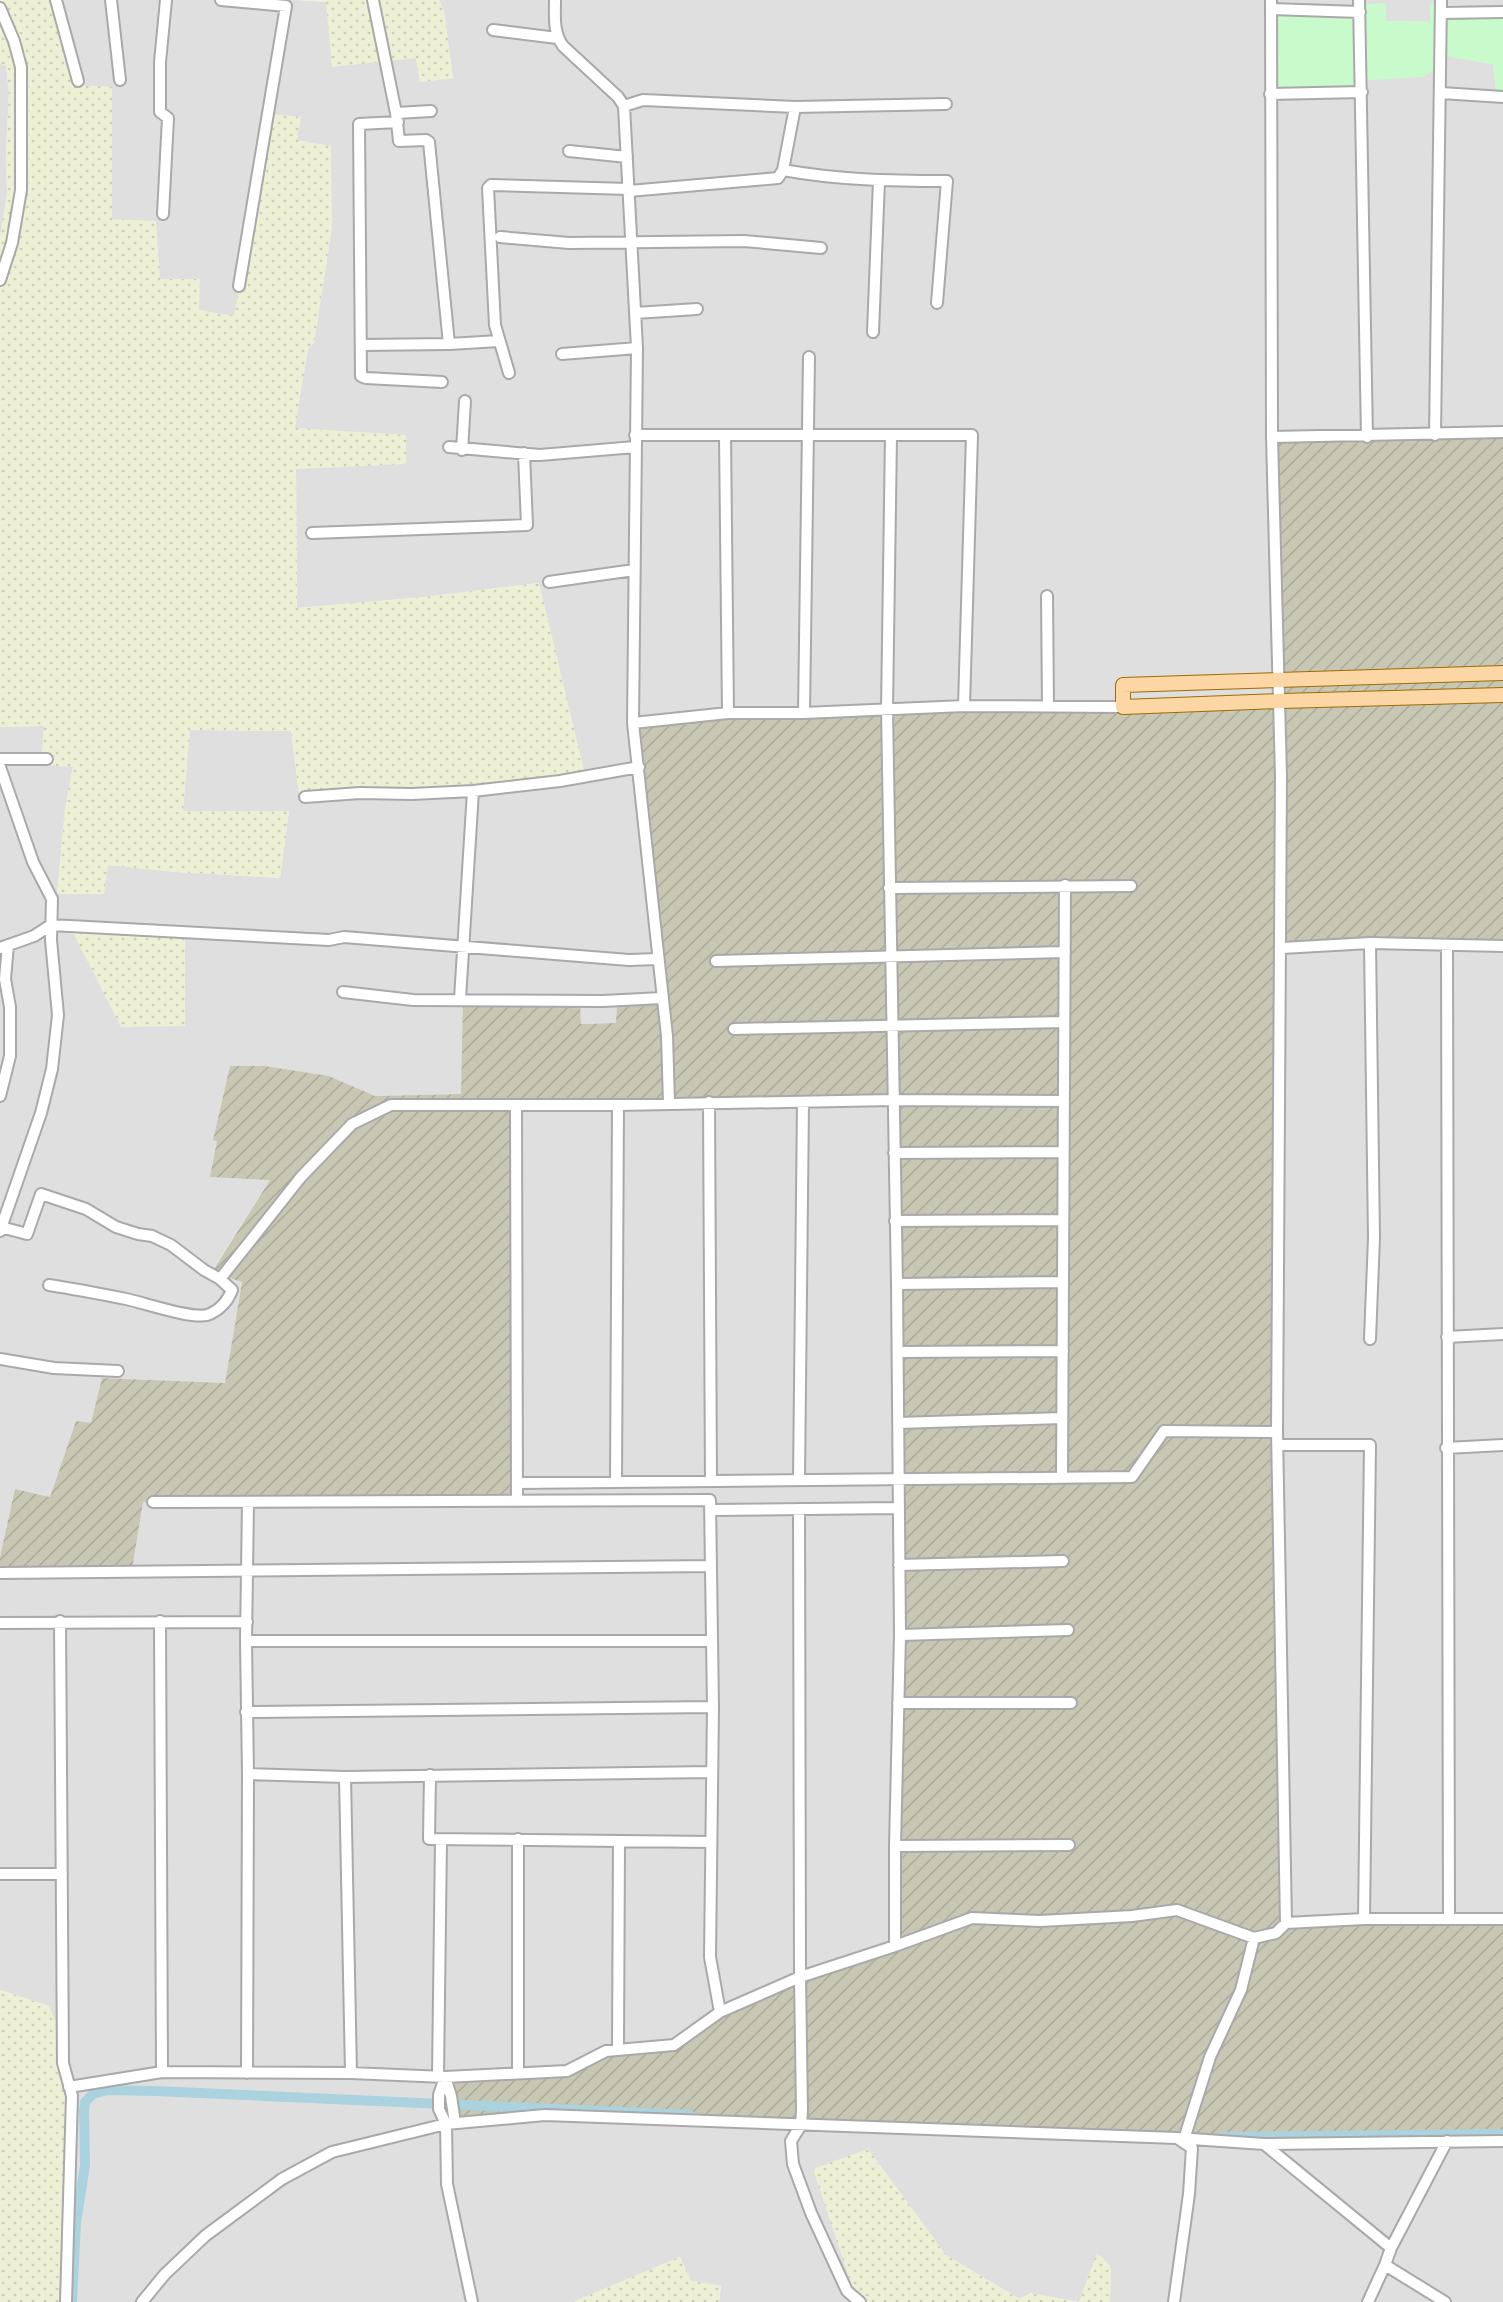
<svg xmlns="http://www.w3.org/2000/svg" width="1503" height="2302" font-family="'IBM Plex Sans',sans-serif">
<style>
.residential{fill:#e0dfdf;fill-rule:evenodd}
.construction{fill:url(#construction-furrows)}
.farmland{fill:url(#farmland-dots)}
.park{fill:#c8facc}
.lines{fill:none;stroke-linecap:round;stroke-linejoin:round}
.canal{stroke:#aad3df;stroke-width:10}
.minor-casing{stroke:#a9a9a9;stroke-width:14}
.major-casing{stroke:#a06b00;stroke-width:16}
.minor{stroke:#fff;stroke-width:10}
.major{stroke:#fcd6a4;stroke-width:14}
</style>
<defs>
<pattern id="construction-furrows" width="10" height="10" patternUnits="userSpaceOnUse" patternTransform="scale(1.5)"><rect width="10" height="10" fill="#c7c7b4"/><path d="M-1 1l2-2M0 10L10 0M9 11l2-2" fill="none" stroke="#abab9a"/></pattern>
<pattern id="farmland-dots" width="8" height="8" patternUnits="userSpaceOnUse" patternTransform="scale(1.5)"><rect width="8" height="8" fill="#eef0d5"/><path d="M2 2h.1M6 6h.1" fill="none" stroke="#ccceb7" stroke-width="1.8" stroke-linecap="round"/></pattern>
</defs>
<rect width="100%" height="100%" fill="#f2efe9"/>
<path class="residential" d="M51,0h244l31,2 90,56 4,24 33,-4 -9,-67 -5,-11h1064v8l-72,-4 -1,18 -44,-1v-18l-30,78 83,-26 54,9 3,25 7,1v342l-222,269 -619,294 -45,9 -1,19 -35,1 -1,-21 -119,91 -86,2 -46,-20 -64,-10h-35l-17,74h4l53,40 -58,91 30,11 -17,101 -123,-5 -11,46 -15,-3 -26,76 -35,-8 -15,68v-830l44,-1 29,41 -8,43 -8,84 51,-29 68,7 104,6 9,-67h-106l6,-81 102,1 8,62 240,-210 -115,14 -127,11 -1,-140 110,-5 -1,-28 -111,-6 14,-80 6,-6 18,-117 -81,7 -17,84 -35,-7 -39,-31 -48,-60v-131l-39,-3zM69,926l99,7 -92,4z
M0,64l6,1 3,28 -3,59 1,42 -7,44z
M1503,946v973l-217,4 -9,-491 5,-484z
M893,1100l2,846 -350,169 958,26v161h-393l1,-35 -13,-13 -19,48 -48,-9 -11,6 -74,-44 -78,-106 -9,153h-140l2,-16 -30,-5 -11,-24 -107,45h-507l-17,-296 -49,-16v-411l132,-9 11,-68 373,-396z"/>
<path class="construction" d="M1503,432v514l-221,2 -5,484 9,491 217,-4v222l-239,3 -719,-29 -99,9 -7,-15 6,-32 122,-6 39,-20 68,-6 46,-33 175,-66 3,-243 -5,-603 -377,6 1,394 -374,2 -11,68 -132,9v-22l15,-68 35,8 26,-76 15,2 11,-45 123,5 17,-101 -30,-10 58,-92 -60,-3 7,-36 -4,-1 17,-74h35l64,10 46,20 86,-2 2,-90 117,-2 1,22 35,-1 1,-19 44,-9 -28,-272 95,-10 552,-12 -8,-264z"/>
<path class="farmland" d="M0,0h51l22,85 39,2v132l44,2 4,58h40l-1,31 35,6 38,-202 29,3 -4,23 34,6 1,80 -18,117 -6,6 -13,79 111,7v29l-110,5 1,139 127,-11 115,-14 45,187 -79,16 -66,4 -140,3 -8,-62 -101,-1 -7,81h106l-9,67 -104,-6 -68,-7 -4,29h-47l8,-84 8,-43 -32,-2 3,-39 -44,1v-489l7,-44 -1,-41 3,-60 -3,-27 -6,-2z
M295,0h144l5,11 9,67 -33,4 -4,-24 -84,9 -6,-65z
M69,925l116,7v94l-64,1z
M0,1990l49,16 15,35 5,46 -3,215h-66z
M868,2149l78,106 73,44 12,-6 44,9h-216l-3,-4 -43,-129z
M1097,2253l14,14 -1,35h-31z
M680,2257l11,24 30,5 -2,16h-146z"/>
<path class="park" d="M1386,3v18l44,1v-18l73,4v82l-7,-1 -3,-25 -54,-9 -5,15 -11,7 -67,4v14l-86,-1 1,-85z"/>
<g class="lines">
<path class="canal" d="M1221,2137l282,-3
M72,2302l4,-79 9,-58 -1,-54 1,-9 8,-8 14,-4 48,1 535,24"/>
<g class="minor-casing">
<path id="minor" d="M56,0l22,81
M111,0l9,80
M221,0l65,6 -47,280
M373,0l23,113 3,28 27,-1 3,2 20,202
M555,0c0,17 -2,32 8,46l55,51 6,9 13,242 -4,375 34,313 2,67
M1271,0l1,437 9,339 -4,656 9,491
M1359,0l8,437
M0,8l14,33 7,26v123l-9,53 -12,37
M1271,9l89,3
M1442,13l61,-1
M493,30l64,8
M1441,93l62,4
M1270,94l92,-2
M624,106l19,-6 152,7 151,-3
M396,113l35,-2
M398,122l-39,2 2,252 5,2 76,4
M569,151l58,6
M783,170l12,-63
M629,191l149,-13 5,-8c55,10 108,11 164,11l-10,122
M163,214l5,-96 -8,-6v-50l6,-62
M500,237l69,6 175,-2 77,7
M635,313l62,-4
M873,332l6,-151
M361,345l88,-1 50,-3
M562,354l75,-6
M509,373l-14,-48 -7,-137 3,-3 138,4
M635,435h337l-8,271
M725,435l3,278
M891,435l-4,275 10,574 3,351 -5,211v100
M1435,435l6,-435
M1272,437l231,-5
M449,447l91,8 95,-8
M462,450l3,-49
M312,533l215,-8 -3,-72
M549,582l85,-12
M1047,596l1,110
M804,713l5,-356
M633,723l95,-10h76l160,-7 159,1
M0,759h47
M0,767l33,95 19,37 -1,41 7,75 -6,54 -11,44 -41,118
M305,797l55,-4 52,1 61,-3 87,-10 79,-14
M889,888l242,-2
M1370,943l4,295 -4,101
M1447,946l2,973
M0,948l34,-12 17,-11 278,15 15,-3 285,23 29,-1
M1282,948l88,-5 133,3
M716,961l349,-9
M343,992l70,8 190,1 59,-3
M460,999l13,-208
M734,1029l330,-7
M0,1096l10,-40v-49l-5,-28 3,-34
M709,1102l2,379
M516,1106l1,394
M894,1153l169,-1
M895,1221l168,-1
M1,1227l26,7 14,-40 45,15 30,18 22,7 14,2 19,9 33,25 16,9 12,11c-4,11 -13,21 -25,25 -16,4 -62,-12 -81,-16 -25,-5 -51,-10 -77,-14
M220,1279l81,-102 51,-53 39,-19h227l275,-5 171,1
M897,1284l166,-2
M1447,1337l56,-3
M898,1352l165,-1
M0,1359l54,9 64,3
M898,1423l164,-5
M1278,1445h92l-6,474
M1446,1448l57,-3
M1062,1478l3,-593
M799,1480l4,-378
M616,1481l2,-376
M517,1483l615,-6 32,-46 113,1
M153,1502l557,-2 3,207 -3,250 10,55
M799,1509l1,468 2,134 -1,14 -10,16 2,23 18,49 36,78 13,11
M711,1510l188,-2
M899,1565l164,-4
M0,1573l711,-7
M60,1621l3,442 9,33 -6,206
M160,1621l2,451
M0,1623l247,-1
M900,1635l168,-5
M246,1641h466
M898,1703h173
M246,1712l467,-5
M248,1774l97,3 367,-5
M430,1775l-1,64 282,3
M345,1777l6,296
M895,1846l174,-1
M0,1874h62
M618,2049l1,-208
M247,2073l1,-299 -2,-133 2,-139
M518,2073v-234
M438,2076l3,-236
M445,2077l-6,18v14l7,15 1,60 25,118
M445,2077l6,19 4,27
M69,2087l93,-15 189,1 94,4 122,-6 39,-20 68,-6 46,-33 80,-35 95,-31 77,-28 68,3 92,-5 45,-6 77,28 22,-5 10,-10 78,-4h139
M1186,2133l24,-76 31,-67 13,-52
M1264,2144l127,104 -6,17 -17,37
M1391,2248l56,-107
M1385,2265l60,37
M142,2302l23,-28 40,-38 77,-57 50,-27 114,-28 99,-9 632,23 87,6 239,-3
M1174,2302l15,-108 3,-46 -15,-10"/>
</g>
<g class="major-casing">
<path id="major" d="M1503,673l-380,12v22l158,-6 222,-6"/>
</g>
<use href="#minor" class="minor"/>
<use href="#major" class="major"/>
</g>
</svg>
